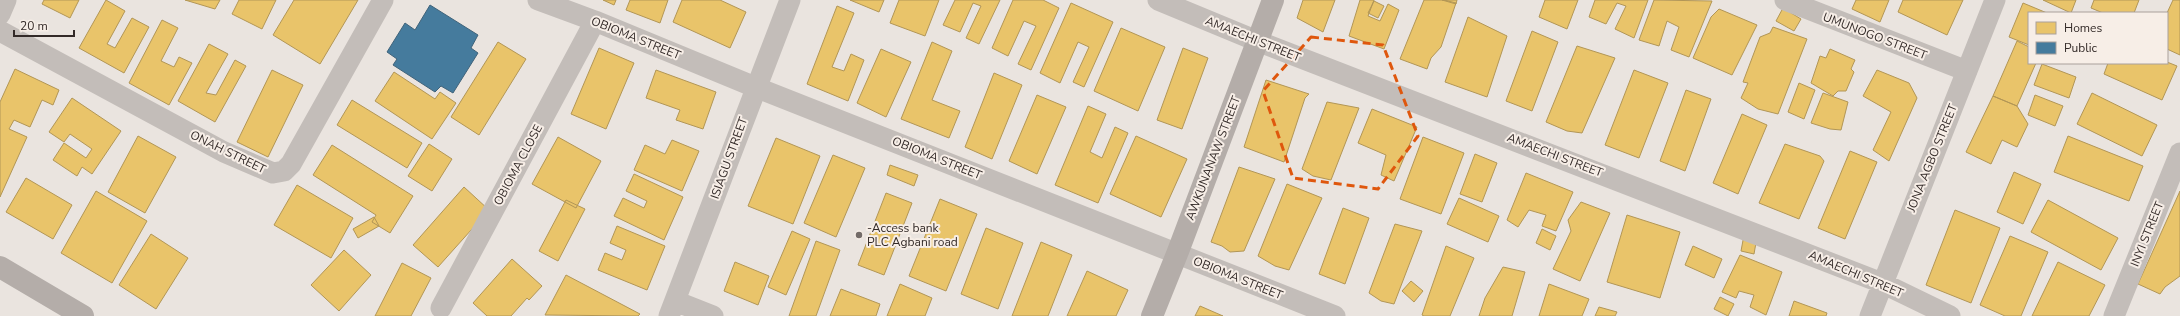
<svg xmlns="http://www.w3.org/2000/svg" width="2180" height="316" font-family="'Nunito Sans',sans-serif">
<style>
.homes{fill:#e9c46a;stroke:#b29656}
.public{fill:#457b9d;stroke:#40637a}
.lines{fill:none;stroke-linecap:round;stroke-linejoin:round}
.street{stroke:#c3bdb9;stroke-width:21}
.secondary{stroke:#b4ada9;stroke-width:22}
.marked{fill:none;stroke:#df570d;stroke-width:3;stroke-dasharray:8 5;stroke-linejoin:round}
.poi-dot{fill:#736b68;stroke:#f7eee7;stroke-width:1.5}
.labels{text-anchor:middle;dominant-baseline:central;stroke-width:4;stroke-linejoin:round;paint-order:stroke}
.street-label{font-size:12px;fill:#332a28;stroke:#f7eee7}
.poi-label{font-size:12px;fill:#332a28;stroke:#f7eee7;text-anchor:start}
</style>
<rect width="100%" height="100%" fill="#eae4df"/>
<path class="homes" d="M44,0h35l-9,18 -28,-14z
M106,0l19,11 -18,33 8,4 17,-30 17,9 -25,46 -45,-25z
M185,0h35l-5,9z
M239,0h37l-14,29 -30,-15z
M294,0h64l-38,64 -47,-29z
M603,0h13l-2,5z
M630,0h38l-8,23 -34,-13z
M682,0h38l26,12 -16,36 -57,-26z
M850,0h34l-5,12z
M899,0h40l-14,36 -35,-13z
M955,0h45l-21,44 -13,-6 15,-32 -8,-3 -13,29 -17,-7z
M1013,0h30l16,8 -28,62 -13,-6 18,-38 -12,-5 -16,35 -16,-8z
M1303,0h32l-12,32 -26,-14z
M1360,0h14l-6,16 12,5 8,-17 11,6 -15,39 -35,-13z
M1424,0h20l12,3 -15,44 -10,11 -4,11 -27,-10z
M1442,0h15l-1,4z
M1545,0h33l-11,29 -28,-12z
M1595,0h53l-14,38 -19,-9 11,-23 -9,-3 -11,21 -17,-7z
M1654,0l58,1 -23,56 -18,-7 8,-23 -12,-6 -8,25 -20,-6z
M1856,0h33l-9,22 -28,-13z
M1903,0h60l-16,35 -49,-23z
M2043,0h33l-5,13z
M2094,0h45l-5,13h-31l-12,-5z
M2173,0h7v55l-13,-6v-36z
M1374,1l10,5 -6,12 -10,-5z
M1071,3l42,19 -29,65 -11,-5 16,-35 -11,-5 -18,41 -20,-10z
M2023,3l24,10h-18v32l-20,-8z
M837,6l17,7 -22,54 12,4 7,-17 13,6 -16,41 -41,-17z
M1783,8l18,11 -7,12 -18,-10z
M1719,9l38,16 -25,50 -39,-17 18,-41z
M1468,17l39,19 -20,61 -42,-15z
M162,20l16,8 -17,33 13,6 5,-10 13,6 -23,42 -40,-22z
M1773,27l34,12 -29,75 -20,-5 -17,-11 7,-15 -5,-1 17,-45 10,-4z
M1121,28l44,19 -27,64 -44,-20z
M1532,31l26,11 -26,69 -26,-10z
M2017,41l12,6v16h7l-19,43 -24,-10z
M498,42l28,17 -47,76 -28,-18z
M932,42l20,9 -20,49 28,11 -11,27 -48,-19z
M209,44l19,10 -22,39 10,2 19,-35 11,6 -31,56 -37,-21z
M1577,46l38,12 -33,75 -15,-2 -21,-9z
M599,48l35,15 -28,66 -35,-15z
M1183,48l25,10 -26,71 -25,-9z
M881,49l30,13 -25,55 -29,-14z
M1830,49l25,11 -4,9 3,3 -8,19h-8l-5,5 -22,-13 9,-27 6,2z
M2167,62l10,4 -15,34 -58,-26 4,-11z
M2042,64l34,13 -7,21 -35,-13z
M15,69l44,21 -6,15 -11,-5 -12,27 -16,-7 -5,9 18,8 -27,60v-95z
M272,70l31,15 -35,72 -31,-15z
M656,70l60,22 -13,37 -27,-9 4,-10 -34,-12z
M1634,70l34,13 -29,75 -34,-13z
M1877,70l32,13 8,15 -28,63 -16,-11 18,-38 -28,-16z
M394,72l41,27 5,-7 16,11 -24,36 -57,-38z
M994,73l28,12 -30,74 -27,-12z
M1266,80l43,14 -4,4 -21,64 -40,-15z
M1799,83l16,7 -11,29 -16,-7z
M1686,90l25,9 -26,72 -25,-10z
M1823,93l25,9 -7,28 -11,-1 -19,-6z
M2092,93l65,32 -15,31 -65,-32z
M1037,95l29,12 -29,67 -28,-13z
M2035,95l28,11 -8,20 -27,-11z
M1993,96l24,10 11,18 -11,23 -15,-7 -11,24 -25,-12z
M72,98l49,33 -29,43 -10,-7 -5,9 -24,-16 11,-17 22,15 6,-9 -22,-15 -6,8 -15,-10z
M352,100l70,43 -15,25 -70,-43z
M1327,102l32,6 -28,72 -18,-4 -11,-7z
M1088,106l18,8 -16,38 12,6 13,-31 13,6 -30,70 -43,-18z
M1372,109l45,18 -23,54 -13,-6 5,-20 -28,-12z
M1742,114l25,11 -29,69 -25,-11z
M138,136l38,21 -31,56 -37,-21z
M1136,136l51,23 -26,58 -51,-23z
M2068,136l75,30 -14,35 -75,-29z
M558,137l43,24 -25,47 -44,-24z
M1423,137l41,16 -23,61 -41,-15z
M776,138l44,18 -27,68 -45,-18z
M672,140l27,11 -17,40 -48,-21 11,-25 20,9z
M429,144l23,15 -20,32 -24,-15z
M1785,144l35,12 4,5 -25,58 -40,-16z
M332,145l81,51 -23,37 -18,-11 4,-7 -63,-40z
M1850,151l27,11 -32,77 -27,-11z
M1475,154l22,9 -15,39 -22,-8z
M833,155l32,13 -29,69 -32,-14z
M890,165l28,10 -4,11 -27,-11z
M1239,167l36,12 -31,72 -14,1 -8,-6 -11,-4z
M2014,172l27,12 -18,40 -26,-12z
M1526,173l47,19 -17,39 -14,-5 4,-11 -17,-5 -11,17 -11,-7z
M634,174l49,23 -19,43 -50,-24 9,-18 21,10 3,-7 -21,-10z
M26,178l46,27 -19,34 -47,-27z
M1287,184l35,14 -33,72 -14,-4 -17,-10z
M297,185l56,33 -22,40 -57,-33z
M464,187l25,23 -51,57 -25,-22z
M96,191l51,30 -35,62 -51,-30z
M2180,191v85l-15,11 -5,7 -22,-10z
M886,193l26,10 -28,72 -26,-10z
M1459,198l40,18 -11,26 -41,-18z
M940,199l37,15 -31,77 -37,-15z
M566,200l19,9 -27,52 -19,-10z
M2048,200l70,38 -17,32 -70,-38z
M1581,202l29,11 -30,68 -27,-12 18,-38 -3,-11z
M1343,208l26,10 -24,66 -26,-10z
M1955,210l45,18 -29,75 -45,-18z
M1627,215l53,17 -20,66 -53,-16z
M374,217l5,9 -21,12 -5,-9z
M1395,224l27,7 -28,73 -13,-3 -12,-8z
M617,226l48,20 -18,44 -49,-20 7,-17 17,7 4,-10 -16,-7z
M986,228l37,15 -25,66 -37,-15z
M1542,229l14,7 -6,14 -14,-7z
M792,231l18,8 -24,56 -18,-8z
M151,234l37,24 -32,51 -37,-24z
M1744,235l13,2 -3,17 -13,-3z
M2010,236l38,16 -27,64h-16l-25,-11z
M816,241l24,9 -24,66h-27z
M1041,242l31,13 -24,61h-36z
M1446,246l28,12 -24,58h-26l-2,-1z
M1693,246l29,13 -8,19 -29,-13z
M344,250l27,25 -32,36 -28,-26z
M1740,255l42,17 -16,43 -16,-8 4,-12 -15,-4 -3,7 -14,-6z
M512,259l30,27 -13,14 -2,-2 -16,18h-24l-14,-13z
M735,262l34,14 -11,29 -34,-14z
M2058,262l47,23 -16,31h-57z
M402,263l29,15 -20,38h-36z
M1503,267l22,5 -13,44h-33l6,-18z
M1087,271l41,19 -12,26h-49z
M566,275l74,39 -2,2 -93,-1z
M1411,281l12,10 -9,11 -12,-11z
M900,284l32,14 -7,18h-38z
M1549,284l40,15 -7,17h-43z
M841,289l39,15 -4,12h-46z
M1720,297l14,7 -6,12 -14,-7z
M1794,301l33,12 -1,3h-37z
M1200,306l23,10h-28z
M1599,307l18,5 -2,4h-20z"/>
<path class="public" d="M430,5l48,30 -7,13 7,5 -25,40 -12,-7 -6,6 -42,-27 4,-6 -10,-7 18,-29 10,7z"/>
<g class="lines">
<path class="street" d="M538,0l57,21 160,66 580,229
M1158,0l99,41 625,242 68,33
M1785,0l182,71
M0,14l6,-14
M0,31l224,121 49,21 11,-2 7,-7 92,-164
M675,301l38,15
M441,308l154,-287
M669,316l121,-316
M1870,316l125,-316
M2114,316l66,-163"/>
<path class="secondary" d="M0,267l83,49
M1152,316l25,-62 96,-254"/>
</g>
<path class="marked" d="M1311,37l72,8 35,91 -40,53 -85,-11 -30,-87z"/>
<circle class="poi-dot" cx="859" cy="235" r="4"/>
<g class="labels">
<g class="street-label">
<text transform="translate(1875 36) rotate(21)">UMUNOGO STREET</text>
<text transform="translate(636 38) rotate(22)">OBIOMA STREET</text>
<text transform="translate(1253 39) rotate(22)">AMAECHI STREET</text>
<text transform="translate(228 152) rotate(26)">ONAH STREET</text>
<text transform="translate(1555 155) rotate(21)">AMAECHI STREET</text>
<text transform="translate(729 158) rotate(-70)">ISIAGU STREET</text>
<text transform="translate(937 158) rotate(22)">OBIOMA STREET</text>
<text transform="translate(1213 158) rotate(-69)">AWKUNANAW STREET</text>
<text transform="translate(1932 158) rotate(-68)">JONA AGBO STREET</text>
<text transform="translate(518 165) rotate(-62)">OBIOMA CLOSE</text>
<text transform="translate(2147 234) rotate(-68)">INYI STREET</text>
<text transform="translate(1856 274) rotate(23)">AMAECHI STREET</text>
<text transform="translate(1238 278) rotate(22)">OBIOMA STREET</text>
</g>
<g class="poi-label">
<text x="867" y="228">-Access bank<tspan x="867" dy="14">PLC Agbani road</tspan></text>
</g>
</g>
<rect x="2028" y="12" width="140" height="52" fill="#f7eee7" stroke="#a9a09b"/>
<rect x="2036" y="22" width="20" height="12" fill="#e9c46a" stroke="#a9a09b"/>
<text x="2064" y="32" font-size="12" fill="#332a28">Homes</text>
<rect x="2036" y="42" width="20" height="12" fill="#457b9d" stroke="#a9a09b"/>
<text x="2064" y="52" font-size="12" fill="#332a28">Public</text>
<path d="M14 30v6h60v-6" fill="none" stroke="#332a28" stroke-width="2"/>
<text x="20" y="30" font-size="12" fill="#332a28" stroke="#f7eee7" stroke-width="3" paint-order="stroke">20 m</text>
</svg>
